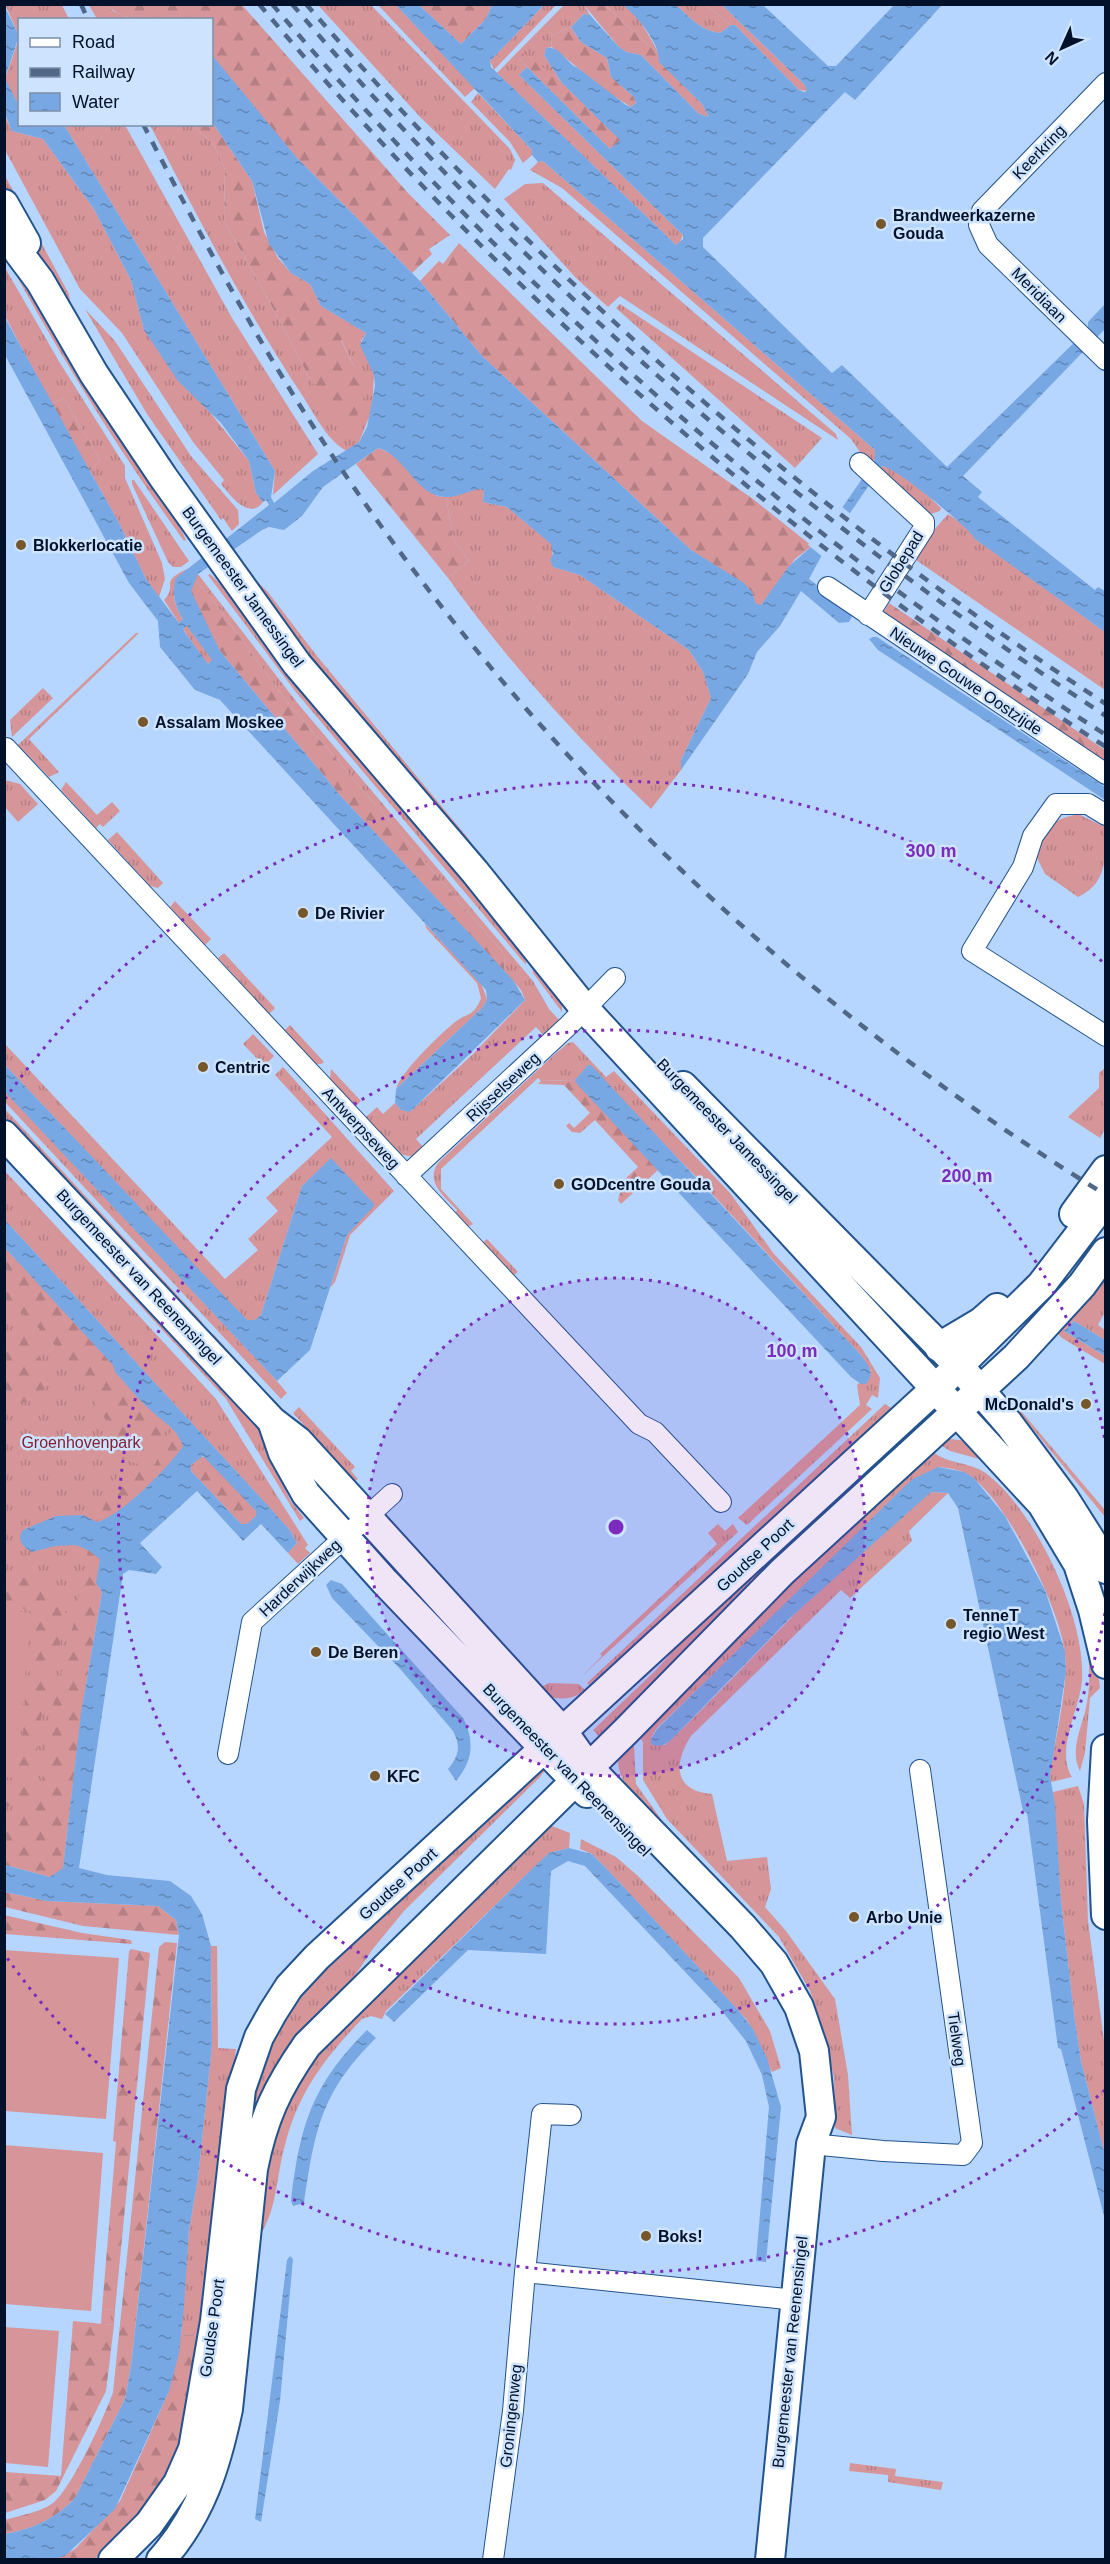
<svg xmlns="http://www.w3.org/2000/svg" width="1110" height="2564" font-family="Helvetica,sans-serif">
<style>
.grass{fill:url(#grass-tufts)}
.forest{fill:url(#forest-firs)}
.garden{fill:#d59599}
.water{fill:url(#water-ripples);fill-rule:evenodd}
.pier{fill:#b6d6ff}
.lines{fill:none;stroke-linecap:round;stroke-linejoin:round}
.street-casing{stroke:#22538d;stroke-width:22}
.secondary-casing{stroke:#22538d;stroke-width:32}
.street{stroke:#fff;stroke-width:20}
.secondary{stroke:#fff;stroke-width:28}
.rail{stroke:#506787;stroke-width:4.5;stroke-dasharray:10 10;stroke-linecap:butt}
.ring{fill:none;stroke:#7b2cbf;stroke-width:3;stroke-dasharray:3 6}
.poi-dot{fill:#75572b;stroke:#cde3fe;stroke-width:2}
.labels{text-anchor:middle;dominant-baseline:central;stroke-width:5;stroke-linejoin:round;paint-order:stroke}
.street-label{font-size:16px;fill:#011129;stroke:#cde3fe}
.poi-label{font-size:16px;font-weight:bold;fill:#011129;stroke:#cde3fe;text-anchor:start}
.park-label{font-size:16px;fill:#822133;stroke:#cde3fe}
.centre{fill:#7b2cbf;stroke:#cde3fe;stroke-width:3}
.ring-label{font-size:18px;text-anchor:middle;font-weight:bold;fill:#7b2cbf;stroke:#cde3fe;stroke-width:5;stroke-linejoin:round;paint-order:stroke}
</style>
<defs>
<pattern id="grass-tufts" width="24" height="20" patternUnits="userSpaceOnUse" patternTransform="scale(1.5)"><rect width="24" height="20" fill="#d59599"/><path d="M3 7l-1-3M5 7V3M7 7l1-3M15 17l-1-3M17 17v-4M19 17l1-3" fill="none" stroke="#b57f84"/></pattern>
<pattern id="forest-firs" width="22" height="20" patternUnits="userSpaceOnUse" patternTransform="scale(1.5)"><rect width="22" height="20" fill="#d59599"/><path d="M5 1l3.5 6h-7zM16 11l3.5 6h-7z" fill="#b57f84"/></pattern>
<pattern id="water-ripples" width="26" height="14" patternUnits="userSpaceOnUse" patternTransform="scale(1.5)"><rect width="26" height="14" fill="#78a8e3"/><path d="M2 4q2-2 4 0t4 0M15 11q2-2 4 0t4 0" fill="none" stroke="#6087b8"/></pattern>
</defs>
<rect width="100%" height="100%" fill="#b6d6ff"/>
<path class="grass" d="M5,4l57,1 7,14 -49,1 -1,16z
M89,5h20l4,6 18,8h-34z
M318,5h53l139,144 5,11 -4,10 -2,-1 -14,20 -74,-71z
M378,5h18l79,83 -10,9z
M544,5h12l-62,65 -4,-9z
M564,5h20l6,10 -6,-1 -13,13 -20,9 1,11 -6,1 -2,7 18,28 -7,-7 -36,-18 8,9 -8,8 164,160 -4,9 -3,1 -179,-172z
M605,5c6,0 14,-2 19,1 14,6 29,37 36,50z
M676,5h30l25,20 -11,8c-21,-3 -29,-15 -44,-28z
M19,38v68l-14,-27z
M478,93l54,57v5l-9,8 -13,-21 -39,-40z
M4,114l8,17 31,8 51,70 37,71 13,50 105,131 7,32 7,9c-14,19 -33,-7 -42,-18l3,-4 -31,-38 -71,-109 -42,-44 -75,-139z
M64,125h61l107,193 86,136 -45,41 2,-24z
M150,125h42l21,18 12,26 -1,52 45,80 41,78 45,-11 -14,-28 9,-17 16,10 -5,8 13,34 -2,35 -13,32 -12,9c-20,-10 -33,-38 -45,-56 -57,-86 -105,-179 -152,-270z
M543,161l332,289v9l-6,6 -18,-26 -289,-251 -32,-18 8,-8z
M4,174l65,120 2,13 50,86 117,170 29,28 50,65 155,187 -59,-55 -92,-108 -138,-188 -90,-136 -54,-98 -34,-70z
M543,183l293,251 2,6 -218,-144 -12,11 -32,-29 -72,-79 21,-15z
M4,241l162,257 20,42 -2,1c-66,-91 -125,-187 -179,-286z
M4,266l56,97 65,103v12l37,85 3,16 -6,18 -13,-18 -26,-54 -30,-54 10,-11 -36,-62 -13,6 -46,-88z
M620,304l202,134 -27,30 -179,-160z
M85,309l30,32 76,115 47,54 1,14 -7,7 -9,-13 -2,2 -74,-106z
M882,466c18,1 46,30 59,42l-1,3 -12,4 -51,-42z
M134,480l55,81 -8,6h-8l-5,-5 -36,-78v-4z
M481,488l3,3 -1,11 24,5 45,37 1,23 27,8 109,75 14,22 8,26 -30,62v10l-30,39c-74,-71 -143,-147 -203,-231l21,-17 -16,-22 -7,-42z
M948,514l22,15 6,10 129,93v58l-189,-130 5,-15z
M189,568c-19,16 -19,30 -6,51l-4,4 -15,-23c15,-16 -7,-17 25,-32z
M198,574l101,131 234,276 16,28 11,12 -15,16 -9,-10 -120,112 9,10 -11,8 -15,-3 -34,-36 12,-11 6,7 12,-11 6,7 10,1 61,-56 53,-55 -4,-10 -17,-19 1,-16 -218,-253 -81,-111 -13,-12z
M210,574l29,28 286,350 1,13 -231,-274 -87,-116z
M187,625l26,36 -6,3 -24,-35z
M136,633h3l-110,106 30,33 -10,5 -31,-32z
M43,688l10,10 -41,39 -2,-17z
M5,780l15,4 18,20 -20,18 -13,-15z
M66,782l31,33 15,-13 8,9 -17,16 -3,-3 -4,4 -35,-38z
M1078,814l27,13c0,29 4,55 -27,70l-33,-23 -9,-18c10,-30 10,-34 42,-42z
M117,832l46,51 -5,5 -8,-2 -42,-46z
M175,901l36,38 -6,6 -35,-38z
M425,924l56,59 6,16 -4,8 -87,82c5,-17 43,-54 59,-67 13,-10 19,-5 26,-24l-4,-15 -51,-55z
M530,950l32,46v16l-29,-39z
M224,953l51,55 -6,6 -51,-56z
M290,1025l34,37 -3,2h-6l-31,-33z
M253,1034l21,22 -10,10 -21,-22z
M573,1042l33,35 8,-6 116,122 44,61 87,93 19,31 -2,20 -6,-3 -6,10 6,4 -125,116 -9,-7 122,-113 -3,-20 14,-14 -11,-17 -158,-171 -114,-117 -13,14 -34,1 -3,-3 -97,91v20l32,35 -6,3 -12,-14 2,-3c-13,-14 -33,-29 -18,-48l116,-108 13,-11z
M5,1044l220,235 33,-29 -10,-11 30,-28 -12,-13 66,-61 -57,-62 8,-8 111,124 -44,44 -15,47 -5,6 17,-53 27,-30 -43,-46 -29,27 -41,129 -6,5h-9l-241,-255z
M1105,1068v61l-5,9 -32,-21 31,-29v-15z
M331,1069l30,32 -6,6 -25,-28z
M5,1091l272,290 10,12 -6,6 -276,-297z
M5,1109l198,214 -6,-2 -25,-22 -167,-179z
M4,1147l96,108 1,6 -96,-102z
M5,1171l211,228 92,146 -3,3 5,5 -12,11 -10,-11 9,-10 -8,-14 -284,-309z
M487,1239l31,33 -5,4 -31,-33z
M5,1248l187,197 -86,79 -44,343 -57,-4z
M104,1253l147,158 35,69 -4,2 8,18 14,18 -4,3 -74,-122 -116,-126z
M1105,1267v45l-7,13 7,5v10l-31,-19 -10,10 41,25v8l-43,-26 -8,-8z
M199,1328l15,7 59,65 -2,1z
M885,1404l11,7 -307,274 -2,-2z
M299,1407l56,60 -4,4 7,8 -3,2 -62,-68z
M1021,1411l84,99v7l-86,-105z
M909,1425l4,5 -126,116 -54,68 -131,126 -9,-10 62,-59 64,-70z
M950,1439l18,2 15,19 -33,-9 -11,-7z
M930,1449c15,16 40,12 57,25 49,38 99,144 95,206 -2,30 -27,69 -10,97l-21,5 -1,-6c4,-34 19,-90 15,-122 -5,-46 -56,-148 -92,-176 -10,-8 -23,-10 -35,-11l-183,168 -98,93 -6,10 1,6 13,1c43,-40 82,-83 123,-124 44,-45 93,-89 143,-129l17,1 -39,38 3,10 -62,57 -9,-8 -150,146c-18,28 -17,55 21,58l15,67 40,-4 4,32 -6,18 21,24 49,68 13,76 4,60 -17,-7 -1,-51 -15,-60 -9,-26 -31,-54 -112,-118 -24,-39v-38l-6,-9 161,-160z
M718,1524l7,7 8,-7 5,8 -156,144 20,-20 -2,-2 117,-110 -9,-11z
M1075,1597l21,55 4,36 -10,10 -5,55 -5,18c-10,-19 0,-40 5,-59 10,-41 1,-76 -10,-115z
M549,1683l30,1 6,6c-12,10 -25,10 -39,6l-5,-9z
M630,1739l4,5 2,40 35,49c-17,-17 -62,-53 -51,-79 2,-5 7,-11 10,-15z
M541,1764l6,4 -8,10 -135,133 -32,39 -122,184 4,-59 40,-77z
M1078,1786l6,18 4,117 17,127v107l-24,-94 -7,-47 -13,-113 -8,-109z
M546,1820l6,6 18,7 -1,15 -20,5 -163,158 -4,8 -11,-3 -9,3c-38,40 -65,75 -78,130 -8,29 -7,63 -26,89l5,-60 19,-68 36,-59z
M581,1839l35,18 22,19 101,102 31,53 11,37 -9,4 -25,-52 -140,-151 -15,-15 -12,-5z
M211,1946h6l1,102 18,1 -33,287 -22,-2 8,-104 9,-52 14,-133z
M102,2309l13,1 -1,15 -13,-1z
M850,2463l46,6 -1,7 48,6 -2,8 -53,-8v-7l-39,-4z"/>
<path class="forest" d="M109,5h133l166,188 42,42 -21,14 3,5 -20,19 -115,-115 -48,-55 -37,-48v-35c-25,-1 -90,8 -103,-15z
M419,5h73l-6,14 -25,25z
M584,5h21l55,51v6l42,42 7,13 -10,-3 -58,-59 -15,-3 -8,-6z
M706,5h16l83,80 3,6 -9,-1 -64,-65h-4z
M571,27l10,15 26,16 4,19 23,20 2,6 -5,4 -25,-16 -54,-44 -1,-11z
M523,53l32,23 66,64 -11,9 -83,-82 -8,-9z
M212,122l40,59 12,51 14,26 13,15 19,11 11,22 29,17 -9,18 14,27 9,29 -14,37 -40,-55 -41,-78 -45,-80 1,-52 -12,-26 -21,-18 20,-1z
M459,243l183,178 111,78 59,47 -17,13 -34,46h-5l-4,-13 -61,-42 -209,-194 -62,-75 19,-20 4,3z
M64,398l36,62 -10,11 -39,-67z
M378,448l14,6 45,42 9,1 7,42 16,22 -21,17 -92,-114z
M193,579l13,12 81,111 218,253 -1,16 -165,-177 -119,-143 -26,-50 -3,-10z
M889,603l216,147v21l-223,-156z
M575,1080l83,90 -37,34 -3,-4 6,-20 14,-13 -43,-47 -15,13 -8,-1 -6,-6 3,-3 5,5 16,-15 -26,-28 -26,-1 3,-3z
M4,1248l109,117 2,7 41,43 14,10c-12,13 -12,30 -25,41l-23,-7c-2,-20 -15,-37 -26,-54 -26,-42 -49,-77 -91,-104z
M31,1327l5,4 -3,24 12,7 6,13 -14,25 -21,4 -11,-5v-64z
M173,1429l6,6 4,11c-13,21 -63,71 -86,76l24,-55c44,15 32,-15 52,-38z
M201,1457h5l50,54v5l-9,8h-6l-50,-53v-6z
M88,1550l12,9 -4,24 6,9 -21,121 -18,156 -13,8 -45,-12 -1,-53 29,-1 7,-11 9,-79 26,-103z
M4,1569l44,20 13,12 6,16 -26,101 -9,79c-5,11 -17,9 -27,9v-24l12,1 20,-173 -32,-3z
M5,1892l42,9 111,5 18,14 3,15 -96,-9 -78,-19z
M4,1915l78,18 49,7 1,4 -127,-10z
M165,1942l12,1 -46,423 -6,33 -50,99c-19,21 -43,31 -70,36v-14c15,-5 34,-7 48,-17 19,-15 52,-87 60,-111l46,-445z
M131,1949l19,4 -35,357 -13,-1 14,-167 -3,-1 16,-190z
M73,2321l41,4 -8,66 -50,100 -11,9 -40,13v-41l56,4z
M181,2334l22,2 -26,121 -24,42 -44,49 -15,11 -40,1 21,-11 45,-48 49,-110z"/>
<path class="garden" d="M5,1610l27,3 -18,165 -9,-1z
M4,1950l115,8 -13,161 -101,-8z
M4,2145l99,8 -12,158 -86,-7z
M4,2327l55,4 -11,136 -43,-4z"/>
<path class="water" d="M396,5h23l42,39 25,-25 6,-14h52l-54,56 1,6 185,178 7,-6v-4l-164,-160 8,-8 83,82 10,-9 -58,-57 -18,-28 2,-7c15,-3 19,15 32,20l48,37 5,2 5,-4 -2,-6 -23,-20 -4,-19 -26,-16 -10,-15 13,-13 6,1 28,31 8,6 15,3 58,59 10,3 -7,-13 -43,-42c1,-19 -22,-46 -36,-57h53c15,13 23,25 44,28l11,-8h4l64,65 5,2 3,-1 -2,-6 -83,-80h41l65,61h8l58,-61h48l-87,95 -10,-8 -142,146v9l129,126 10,-8 105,102 141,-138v-7l17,-18v25l-142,147 19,16 -4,5 15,12 102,81 3,-3 7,4v41l-130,-93c-6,-12 -80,-72 -93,-73l-59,87 -14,26 40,31 3,6 -3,6 -10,1 -38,-32 -21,35 -23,26 -9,22 -67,96v-10l30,-62 -8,-26 -14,-22 -109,-75 -27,-8 -3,-7 3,-6 -2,-10 -44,-37 -24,-5 1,-11 -3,-2c-12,1 -24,9 -36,8 -29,-1 -40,-42 -67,-49l-55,39 -21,29 -18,14 -15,-3 -7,3 -64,44 -7,17 29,60 119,143 174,186 12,20 -115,112 -9,-2 -6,-7 1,-14 87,-82 4,-8 -1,-9 -266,-290 -25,-10 -35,-43 -2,-26 -29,-38 -124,-228 -1,-39 116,209 26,54 33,44 4,-4c-8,-12 -12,-27 -7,-41l93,-73 -3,-5 -3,2 -7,-9 -7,-32 -28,-38 -43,-42 -34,-51 -13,-50 -37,-71 -51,-70 -31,-8 -7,-17v-107l14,29 -14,42 14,28 1,18 44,1 211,346 -4,26 3,6 39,-32 46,-29 8,-15 8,-41 -1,-11 -14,-30 6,-12 -45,-27 -11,-22 -19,-11 -22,-29 -17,-63 -40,-59v-67l85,103 123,123 62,75 209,194 53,33 8,9 4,12 5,1 28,-39 23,-20 32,-41 31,-45v-10l-332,-289 -5,1 -6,-7v-5zM187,626l25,34 -4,4 -22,-30 -3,-5z
M873,637h4l228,150v13l-227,-150 -9,-11z
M5,1065l242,255h8l6,-5 41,-129 29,-28 44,47 -28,30 -37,115 -33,31 -272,-289z
M588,1065h3l269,289c8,11 16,18 6,30h-5l-10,-7 -274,-293 -2,-4z
M5,1220l266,289 18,20 8,14 -9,10 -27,-29 -18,17 -46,-50 -57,52 22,24 -6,7 -27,-4 -6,4 -44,294 28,7 63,6 21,15 11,18 9,32 1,99 -14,133 -9,52 -5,77 -5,46 -10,38 -54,118 -50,47 -11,3h-49v-25c27,-5 51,-15 70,-36l50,-99 6,-33 48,-431 -3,-15 -18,-14 -111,-5 -42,-9v-27l45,12 13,-9 18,-155 21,-121 -6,-9 4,-24 -12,-9 -12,-5 -21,1 -23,6c-9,-5 -16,-12 -9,-22l33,-14 27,-1 14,7c23,-5 73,-56 86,-76 -6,-17 -16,-21 -28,-32 -15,-12 -27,-28 -40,-42l-2,-7 -108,-117zM203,1456l53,55v5l-9,8h-6l-50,-53v-6z
M1074,1321l31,19v16l-41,-25z
M938,1467l26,5 10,6 31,38 40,74 20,61 1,21 -16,104 5,28 6,97 13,113 7,47 24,94v65l-44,-171 -3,-1 -31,-235 -4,-2 -65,-303 -10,-15 -17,-1 -142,127 -117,120c-7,6 -12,9 -21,5v-5l6,-10 248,-243 8,-7z
M331,1580l11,4 121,134c12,23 10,43 -7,63l-8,-12c11,-13 13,-23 5,-38l-51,-60 -70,-73 -6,-13z
M569,1848l23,6 15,15 132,142 14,18 14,29 14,49 -15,155 -10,-1 13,-154 -7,-32 -16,-34 -24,-30 -137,-145 -17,-5 -17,10 -5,83 -78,-4 -74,72 -9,-8 150,-148 14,-13z
M367,2030l9,8c-56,55 -61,93 -72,165l-11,3 -2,-5c9,-76 21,-116 76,-171z
M290,2256l3,3 -13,142 -19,121 -6,-3 32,-259z"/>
<path class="pier" d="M840,505l13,11 -29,42 -16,-13z"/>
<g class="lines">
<g class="street-casing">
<path id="street" d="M1106,83l-124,128 -3,14 9,20 118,115
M860,463l64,59v6l-56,87
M828,587l278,187
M4,750l2,-2 633,676 16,8 66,70
M1106,815l-18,-11h-32l-23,32 -10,31 -51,84 134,85
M406,1176l163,-151 46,-47
M228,1754l24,-132 140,-128
M811,2144l72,7 80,4 9,-12 -52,-373
M525,2272l17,-158 29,1
M493,2560l20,-149 12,-139 271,28"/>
</g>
<g class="secondary-casing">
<path id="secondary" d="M4,204l22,39
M4,228l15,25 21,28 54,93 69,103 134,187 178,208 110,137 457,495 36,60 15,46 13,54
M683,1086l276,280 50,58 55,74 38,60 4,11
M4,1135l268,286 26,20 266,292 24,34 155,160 31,36 25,44 15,44 7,66 -10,27 -41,416
M1074,1214l32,-44
M939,1347l42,-25 16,-14
M272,1421l11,32 23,41 79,88 202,211
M1106,1749l-4,72 4,94
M113,2560l36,-36 29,-41 15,-34 22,-128 26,-232 18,-52 14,-25 16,-25 28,-30 619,-569 105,-103 65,-85
M161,2560c40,-45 55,-94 67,-151l25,-240c10,-51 24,-81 54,-124l320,-315 155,-158 234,-215 66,-72 24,-33"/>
</g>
<use href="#street" class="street"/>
<use href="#secondary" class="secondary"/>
<path class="rail" d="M81,4l7,16
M259,4c243,289 529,539 847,743
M272,4c241,283 521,530 834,731
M292,4c234,276 511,514 814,712
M306,4c233,269 501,506 800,700
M143,124c56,109 114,217 181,319 203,309 468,559 782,752"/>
</g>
<circle cx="616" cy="1527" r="249" fill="#7b2cbf" fill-opacity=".12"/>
<g class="ring">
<circle cx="616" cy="1527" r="249"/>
<path d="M1105 1613A497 497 0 1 1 1105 1441"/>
<path d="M1105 2090A746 746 0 0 1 5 1955M5 1099A746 746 0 0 1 1105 964"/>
</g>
<g class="poi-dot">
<circle cx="881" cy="224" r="6"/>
<circle cx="21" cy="545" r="6"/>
<circle cx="143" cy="722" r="6"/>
<circle cx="303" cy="913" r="6"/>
<circle cx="203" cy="1067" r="6"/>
<circle cx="559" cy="1184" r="6"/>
<circle cx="1086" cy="1404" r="6"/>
<circle cx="951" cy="1624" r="6"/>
<circle cx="316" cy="1652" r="6"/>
<circle cx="375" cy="1776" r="6"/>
<circle cx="854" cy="1917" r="6"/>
<circle cx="646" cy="2236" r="6"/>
</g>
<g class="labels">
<g class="street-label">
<text transform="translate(1039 152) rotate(-46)">Keerkring</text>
<text transform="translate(1039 295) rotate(45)">Meridiaan</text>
<text transform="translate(901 562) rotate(-58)">Globepad</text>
<text transform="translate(243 587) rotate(54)">Burgemeester Jamessingel</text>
<text transform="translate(966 681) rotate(34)">Nieuwe Gouwe Oostzijde</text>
<text transform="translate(503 1087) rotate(-43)">Rijsselseweg</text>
<text transform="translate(361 1128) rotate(47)">Antwerpseweg</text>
<text transform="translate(727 1131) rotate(46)">Burgemeester Jamessingel</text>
<text transform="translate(139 1277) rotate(47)">Burgemeester van Reenensingel</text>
<text transform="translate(755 1555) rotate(-43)">Goudse Poort</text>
<text transform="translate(300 1578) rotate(-43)">Harderwijkweg</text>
<text transform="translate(567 1770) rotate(46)">Burgemeester van Reenensingel</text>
<text transform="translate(398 1884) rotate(-42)">Goudse Poort</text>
<text transform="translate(957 2039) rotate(82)">Tielweg</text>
<text transform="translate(212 2328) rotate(-82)">Goudse Poort</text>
<text transform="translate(790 2352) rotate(-84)">Burgemeester van Reenensingel</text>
<text transform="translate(511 2416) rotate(-84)">Groningenweg</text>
</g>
<g class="poi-label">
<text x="893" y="215">Brandweerkazerne<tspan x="893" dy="18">Gouda</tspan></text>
<text x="33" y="545">Blokkerlocatie</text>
<text x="155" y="722">Assalam Moskee</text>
<text x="315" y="913">De Rivier</text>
<text x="215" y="1067">Centric</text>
<text x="571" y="1184">GODcentre Gouda</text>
<text x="1074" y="1404" text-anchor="end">McDonald's</text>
<text x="963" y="1615">TenneT<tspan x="963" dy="18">regio West</tspan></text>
<text x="328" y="1652">De Beren</text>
<text x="387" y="1776">KFC</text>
<text x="866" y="1917">Arbo Unie</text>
<text x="658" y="2236">Boks!</text>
</g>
<g class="park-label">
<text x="81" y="1442">Groenhovenpark</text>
</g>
</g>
<circle cx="616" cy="1527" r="9" class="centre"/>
<g class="ring-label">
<text x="931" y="857">300 m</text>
<text x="967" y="1182">200 m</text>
<text x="792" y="1357">100 m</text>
</g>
<rect width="1110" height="2564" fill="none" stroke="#011129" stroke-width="12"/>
<rect x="18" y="18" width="195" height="108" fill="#cde3fe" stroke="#7b8fa9" stroke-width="1.5"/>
<rect x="30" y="38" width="30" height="9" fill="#ffffff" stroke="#7b8fa9" stroke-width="1.5"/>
<text x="72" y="48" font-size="18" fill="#011129">Road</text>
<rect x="30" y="68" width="30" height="9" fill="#506787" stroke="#7b8fa9" stroke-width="1.5"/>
<text x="72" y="78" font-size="18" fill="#011129">Railway</text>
<rect x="30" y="93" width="30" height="18" fill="url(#water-ripples)" stroke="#7b8fa9" stroke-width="1.5"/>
<text x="72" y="108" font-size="18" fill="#011129">Water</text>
<g transform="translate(1062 48) rotate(225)" stroke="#cde3fe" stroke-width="4.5" paint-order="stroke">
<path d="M0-4.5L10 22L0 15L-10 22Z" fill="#011129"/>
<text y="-9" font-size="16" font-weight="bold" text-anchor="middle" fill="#011129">N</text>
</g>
</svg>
